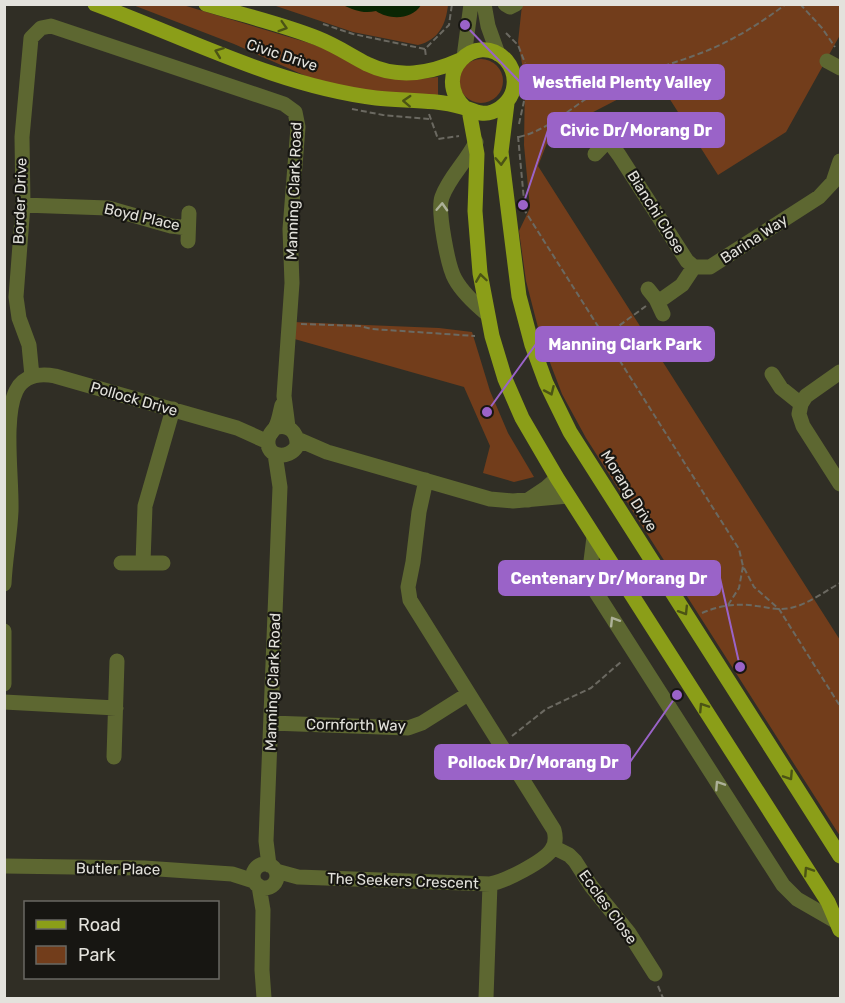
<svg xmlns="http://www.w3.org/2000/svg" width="845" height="1003" font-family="Rubik,sans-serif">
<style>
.green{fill:#723d1b}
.water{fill:#0a2604}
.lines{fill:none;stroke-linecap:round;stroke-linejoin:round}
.path{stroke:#6b6961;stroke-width:2;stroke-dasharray:6 3;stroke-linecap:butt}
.minor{stroke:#5d6731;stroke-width:15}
.major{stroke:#8b9e18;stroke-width:15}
.oneway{stroke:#4b5315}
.oneway2{stroke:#adb198}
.labels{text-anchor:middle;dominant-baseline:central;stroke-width:4.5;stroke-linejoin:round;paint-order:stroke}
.street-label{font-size:15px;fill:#e3e2dc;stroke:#171612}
.leader{fill:none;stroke:#9a63c8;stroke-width:2}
.callout-dot{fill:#9a63c8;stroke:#171612;stroke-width:2}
.callout{fill:#9a63c8;stroke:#9a63c8;stroke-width:2}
.callout-label{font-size:16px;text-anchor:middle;font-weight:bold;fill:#fff}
</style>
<rect width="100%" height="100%" fill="#302e25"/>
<path class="green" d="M133,5h50l126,38 100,37 29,-3v18l-45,-2 -43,-5 -42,-11 -74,-33z
M273,5h175c-2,19 -9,35 -30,40l-65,-13z
M522,5h318v30l-54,97 -68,43 -61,-96 -83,43 -25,16 -11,28 302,474v196l-254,-398 -24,-44 -21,-55 -15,-58 -7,-50 11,-23 -6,-63 1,-65 -7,-38z
M459 81a22 22 0 1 1 44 0a22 22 0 1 1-44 0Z
M293,322l146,6 33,4 18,59 18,42 26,44 -20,5 -31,-9 7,-27 -26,-59 -173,-49z"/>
<path class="water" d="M343,5h78c-9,15 -32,15 -45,6 -13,3 -22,-1 -33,-6z"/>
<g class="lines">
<path class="path" d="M800,4l22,24 13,19
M323,24l30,10 72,15 24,-24 3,-21
M506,33l12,12 7,18
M425,49l1,8
M352,109l31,6 46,4
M429,114l9,25 21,-3
M519,124l5,-23
M518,136l7,75 214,338 4,17 11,21 25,22 61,97
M519,137c34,-8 60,-38 91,-52 27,-12 56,-19 83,-29 34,-12 64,-30 93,-52
M301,324l59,2 12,3 103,7
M605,336l41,-30
M728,605l11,-17 4,-22
M702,613c18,-8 36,-10 55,-7 8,1 16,3 24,3 21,0 41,-16 59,-26
M512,736l34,-27 45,-21 31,-27
M658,986l5,12"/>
<path class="minor" d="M484,4l4,22 10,28
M505,4l5,3 6,-3
M464,57l7,-53
M827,61l13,7
M608,140l11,15 68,106 7,6
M476,142c-9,19 -27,35 -34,55 -5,13 6,70 13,82 7,13 20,25 32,35
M595,154l23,-24
M23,205l85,3 63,18 17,2
M188,241l1,-28
M694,267h16l109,-70 14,-15 7,-21
M648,289l8,10 7,15
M658,302l24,-17 12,-18
M840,372l-34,24 -5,8 -2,10 4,12 37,58
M772,374l9,14 20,16
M32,376l-3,-31 -10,-27 -3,-21 7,-92 -1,-68 9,-99 10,-10 10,-2 233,78 11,8 3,15 -8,102 2,54 -8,113 4,31
M275,428c13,-5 23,4 22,18 -8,14 -31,12 -29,-6 1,-6 4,-8 7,-12 4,-6 5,-16 7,-23
M297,439l30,13 163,47 23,2 55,-5
M528,500l18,-12 11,-10
M594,537l-4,32 2,17 191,299 14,14 40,23
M121,563h42
M143,563l2,-57 28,-97
M4,584c1,-25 6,-49 7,-73 1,-32 -8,-93 5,-120 7,-15 23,-18 39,-15l182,52 31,14
M4,631v53
M4,702l112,6
M271,723l137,5 14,-5 46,-29
M114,757l3,-96
M553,847l16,8 6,6 16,25 38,47 26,41
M253 876a12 12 0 1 1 24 0a12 12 0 1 1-24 0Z
M269,865l-3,-24 14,-354 -5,-33
M4,866l140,2 88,6 22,7
M276,871l22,6 192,7c14,-2 55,-23 62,-35 4,-6 4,-12 2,-19l-144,-230 -2,-13 5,-25 6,-50 7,-32
M259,886l4,24 -1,60 2,28
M486,998l4,-114"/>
<path class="major" d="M95,4c92,34 183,82 281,94 28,3 59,1 86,9 11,3 19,9 30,5 12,-4 21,-15 22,-27 1,-9 -2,-18 -8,-25 -30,-31 -76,15 -41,48
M206,4c37,11 76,20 111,34 18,7 33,17 50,26 31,15 62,10 93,-4
M507,103l-6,49 18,144 13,49 14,38 24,49 270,424
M469,110l8,44 -2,57 5,62 12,63 13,43 17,39 35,60 271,424 12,28"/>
</g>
<defs><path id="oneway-chevron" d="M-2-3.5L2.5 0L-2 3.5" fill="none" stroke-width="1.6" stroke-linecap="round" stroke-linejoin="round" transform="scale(1.5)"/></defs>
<g class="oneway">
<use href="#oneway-chevron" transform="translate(283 27) rotate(17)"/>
<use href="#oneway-chevron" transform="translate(219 52) rotate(-159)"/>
<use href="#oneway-chevron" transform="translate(407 101) rotate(-177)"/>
<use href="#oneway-chevron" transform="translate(501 161) rotate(87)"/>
<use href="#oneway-chevron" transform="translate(481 278) rotate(-98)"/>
<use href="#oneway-chevron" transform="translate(550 391) rotate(66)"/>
<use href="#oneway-chevron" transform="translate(684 611) rotate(58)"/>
<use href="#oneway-chevron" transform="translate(703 707) rotate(-123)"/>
<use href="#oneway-chevron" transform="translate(789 776) rotate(57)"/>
<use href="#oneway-chevron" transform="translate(808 871) rotate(-123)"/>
</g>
<g class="oneway2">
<use href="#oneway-chevron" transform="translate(442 207) rotate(-87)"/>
<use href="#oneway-chevron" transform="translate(614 621) rotate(-122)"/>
<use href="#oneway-chevron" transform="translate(719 785) rotate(-123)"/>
</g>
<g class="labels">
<g class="street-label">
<text transform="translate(282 55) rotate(18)">Civic Drive</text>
<text transform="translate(294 191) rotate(-88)">Manning Clark Road</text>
<text transform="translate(20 201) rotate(-88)">Border Drive</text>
<text transform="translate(656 212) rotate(58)">Bianchi Close</text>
<text transform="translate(142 217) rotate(13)">Boyd Place</text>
<text transform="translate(754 239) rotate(-33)">Barina Way</text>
<text transform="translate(134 399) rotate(16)">Pollock Drive</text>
<text transform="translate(629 491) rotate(58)">Morang Drive</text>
<text transform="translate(273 682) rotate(-88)">Manning Clark Road</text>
<text transform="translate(356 725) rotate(1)">Cornforth Way</text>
<text transform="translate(118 869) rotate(1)">Butler Place</text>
<text transform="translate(403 881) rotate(2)">The Seekers Crescent</text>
<text transform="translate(608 907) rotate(54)">Eccles Close</text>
</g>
</g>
<path class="leader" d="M465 25L520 82M523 205L548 130M487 412L536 344M740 667L720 578M677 695L630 762"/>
<g class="callout-dot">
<circle cx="465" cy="25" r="6"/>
<circle cx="523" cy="205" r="6"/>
<circle cx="487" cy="412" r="6"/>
<circle cx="740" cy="667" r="6"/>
<circle cx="677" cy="695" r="6"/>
</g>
<g class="callout">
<rect x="520" y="65" width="204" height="34" rx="6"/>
<rect x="548" y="113" width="176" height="34" rx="6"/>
<rect x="536" y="327" width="178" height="34" rx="6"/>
<rect x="499" y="561" width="221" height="34" rx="6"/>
<rect x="435" y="745" width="195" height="34" rx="6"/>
</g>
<g class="callout-label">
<text x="622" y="88">Westfield Plenty Valley</text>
<text x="636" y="136">Civic Dr/Morang Dr</text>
<text x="625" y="350">Manning Clark Park</text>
<text x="609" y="584">Centenary Dr/Morang Dr</text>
<text x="533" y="768">Pollock Dr/Morang Dr</text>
</g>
<rect width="845" height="1003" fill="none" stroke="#e3e2dc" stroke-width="12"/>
<rect x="24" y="901" width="195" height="78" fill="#171612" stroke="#696863" stroke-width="1.5"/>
<rect x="36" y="920" width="30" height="9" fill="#8b9e18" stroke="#696863" stroke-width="1.5"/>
<text x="78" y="931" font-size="18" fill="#e3e2dc">Road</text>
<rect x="36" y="946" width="30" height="18" fill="#723d1b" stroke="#696863" stroke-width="1.5"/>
<text x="78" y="961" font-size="18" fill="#e3e2dc">Park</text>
</svg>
